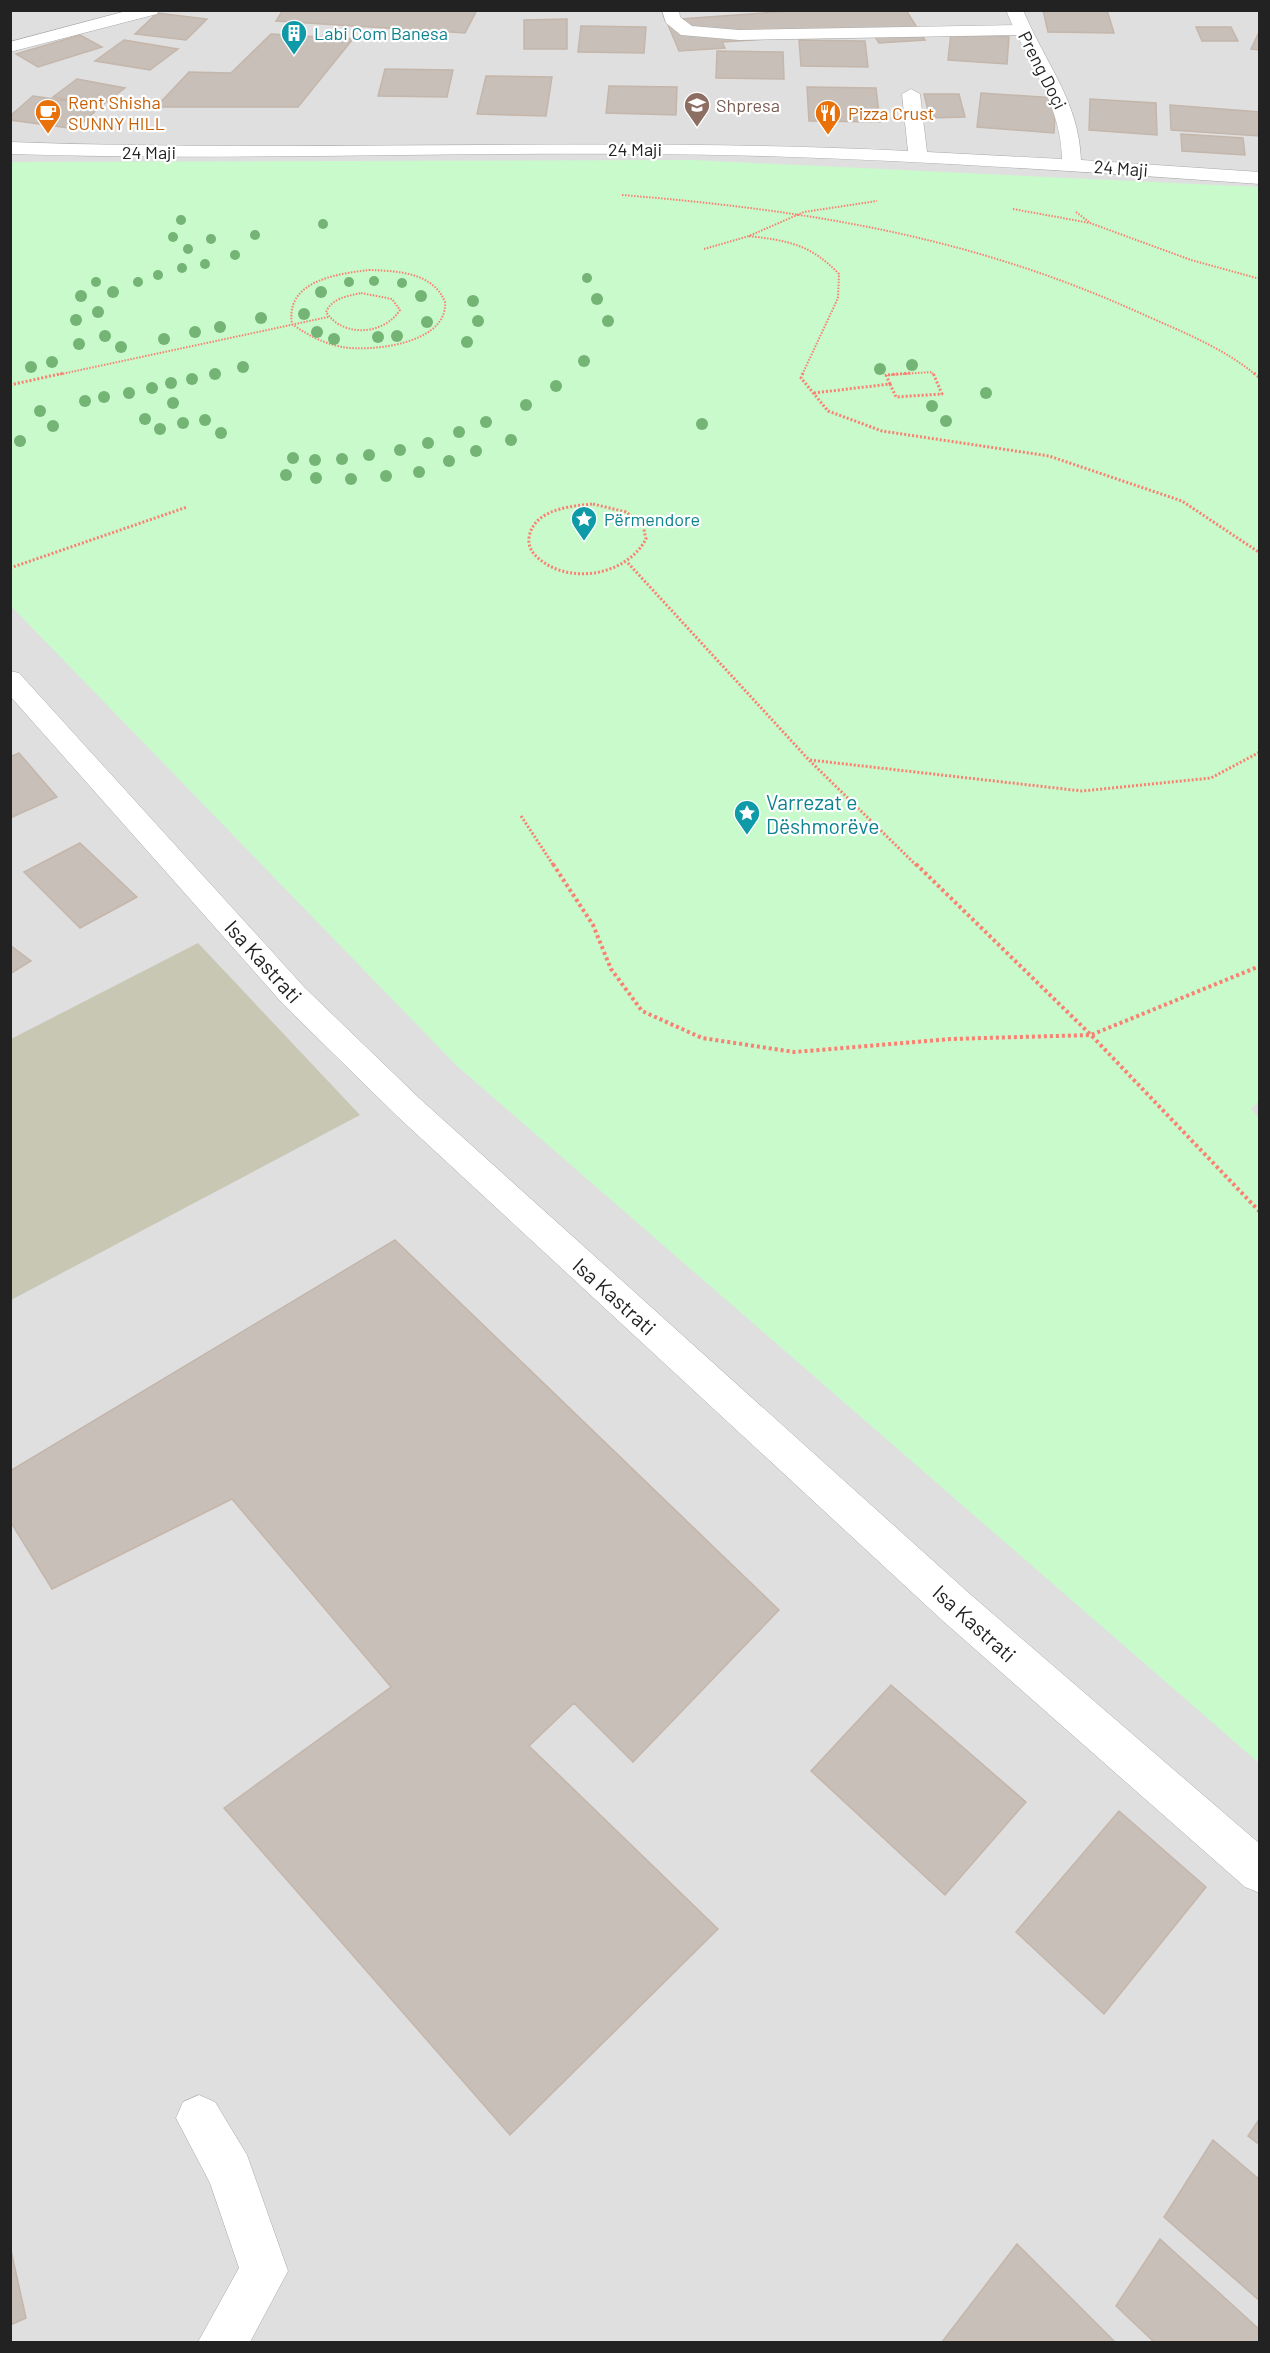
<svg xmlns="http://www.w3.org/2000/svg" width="1270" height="2353" font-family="Barlow,sans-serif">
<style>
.residential{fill:#e0dfdf}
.construction{fill:#c7c7b4}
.park{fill:#c8facc}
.building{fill:#c7bfb8;stroke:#c4b6ab;stroke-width:1.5}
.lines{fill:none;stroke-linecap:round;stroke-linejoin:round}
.service-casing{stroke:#a9a9a9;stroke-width:1}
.minor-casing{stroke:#a9a9a9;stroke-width:1}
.tertiary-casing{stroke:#a9a9a9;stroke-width:1}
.path-far2{stroke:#fa8072;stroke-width:2;stroke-dasharray:1.5 1.5;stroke-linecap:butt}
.path-far1{stroke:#fa8072;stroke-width:3;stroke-dasharray:2 2;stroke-linecap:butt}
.path{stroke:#fa8072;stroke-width:4;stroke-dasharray:3 3;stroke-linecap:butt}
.service{fill:#fff;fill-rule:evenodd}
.minor{fill:#fff;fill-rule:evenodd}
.tertiary{fill:#fff;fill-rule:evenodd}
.tree{fill:#74b475}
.labels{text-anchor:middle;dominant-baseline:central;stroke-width:4.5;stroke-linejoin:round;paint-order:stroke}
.far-culture-label{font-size:18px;fill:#0d838f;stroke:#fff;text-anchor:start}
.far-street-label{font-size:18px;fill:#222;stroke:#fff}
.far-food-label{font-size:18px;fill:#c56008;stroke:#fff;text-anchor:start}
.far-education-label{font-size:18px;fill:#785e54;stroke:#fff;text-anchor:start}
.culture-label{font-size:21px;fill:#0d838f;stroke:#fff;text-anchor:start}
.street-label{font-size:21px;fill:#222;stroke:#fff}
</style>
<rect width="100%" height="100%" fill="#f2efe9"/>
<path class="residential" d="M11,11h1248v2331h-1248z"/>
<path class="construction" d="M198,943l162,172 -349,185v-261z"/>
<path class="park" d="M693,160l566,27 1,913 -9,9 9,10 -1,644 -802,-697 -446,-460v-444z"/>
<path class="building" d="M283,10h194l-12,23 -189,-12z
M804,10h102l19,30 -46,3 -7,-11 -150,10 3,6 -46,3 -13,-31z
M1043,10h64l7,23 -66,-1z
M157,13l50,6 -21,21 -51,-6z
M567,19v30h-43v-29z
M581,26l65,1 -2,26 -66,-1z
M1196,27h35l7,14h-36z
M1260,30v20l-9,-1z
M951,33l58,4 -2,27 -59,-4z
M271,34l82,5 -55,68h-142l33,-35 42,1z
M80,35l22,12 -64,20 -22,-13z
M124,40l54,9 -28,21 -55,-9z
M799,40l66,1 3,26 -67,-1z
M717,51l66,1 1,27 -68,-1z
M385,69l68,1 -6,27 -69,-1z
M486,76l66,1 -6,39 -69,-2z
M77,79l48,9 -24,18 -48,-9z
M609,86l68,1 -1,28 -70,-2z
M807,87l69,1 4,34 -71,-1z
M981,93l75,5 -2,35 -77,-6z
M924,94h35l6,23 -35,1z
M33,96l68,10 -25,23 -66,-9v-4z
M1090,99l66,4 1,32 -68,-5z
M1170,105l90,7v24l-89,-6z
M1181,134l62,4 2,17 -63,-4z
M19,753l38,44 -47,21v-61z
M80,843l57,54 -57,31 -56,-56z
M10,945l21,16 -21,13z
M395,1240l384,370 -146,152 -59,-59 -45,43 189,183 -208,206 -286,-327 167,-121 -159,-188 -180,90 -42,-68v-50z
M891,1685l135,117 -81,93 -134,-124z
M1119,1811l87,76 -102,127 -88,-82z
M1260,2118v27l-12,-9z
M1213,2140l47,40v121l-96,-84z
M1160,2239l100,91v12h-106l-38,-36z
M1017,2244l98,98h-173z
M10,2246l16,72 -16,7z"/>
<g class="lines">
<g class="service-casing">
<path id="service" d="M662,10h17l1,7 12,9 47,4 282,-5 9,5 -9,5 -282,5 -58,-5 -15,-12z
M199,2095l16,7 32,53 41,116 -38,71h-52l41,-74 -29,-85 -34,-65 7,-16z"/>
</g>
<g class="minor-casing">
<path id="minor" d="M130,10h29l-2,4 -147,38v-10z
M1006,10h17c22,53 56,91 58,150l179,12v12c-205,-14 -410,-29 -615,-30 -212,-2 -423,7 -635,0v-12c300,11 599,-6 898,9l-6,-57 9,-5 9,5 7,58 135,7c-1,-57 -36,-98 -56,-149z"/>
</g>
<g class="tertiary-casing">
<path id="tertiary" d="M10,671l9,2 286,315 114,110 552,497 289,249v49l-15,-6 -302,-266 -546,-505 -114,-112 -273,-308z"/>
</g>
<path class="path-far2" d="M622,195c185,15 348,41 518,118 40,18 82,34 116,62
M1013,209l77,14 101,37 69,19
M1076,212l13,10
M749,236c40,5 61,8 90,38l-1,24 -36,77
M704,249l45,-13 55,-24 73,-11
M369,270c28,1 64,2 76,32 3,42 -74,50 -103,45 -19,-4 -35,-12 -50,-23 -7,-43 44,-50 77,-54z
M361,293l31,6 8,11c-16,25 -57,28 -74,2 6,-14 22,-16 35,-19z
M57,375l271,-58
M888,375l44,-3 1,3"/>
<path class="path-far1" d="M803,373l-2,5 27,33 54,20 167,25 133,45 78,52
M1254,373l6,5
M890,384l6,13 46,-3 -9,-21
M890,384l-4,-9 25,-2
M10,385l54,-12
M814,393l76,-9
M593,504l33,8 17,13 3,14c-19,36 -76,47 -108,19 -6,-5 -10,-12 -9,-20 4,-29 42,-32 64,-34z
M628,563l181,197 108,106
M10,568l177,-61
M810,760l272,31 129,-13 49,-26
M521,816l33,50"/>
<path class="path" d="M553,864l40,61 18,44 31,42 60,27 92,14 156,-13 141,-4 169,-69
M916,864l175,171 169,177"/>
<use href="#service" class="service"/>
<use href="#minor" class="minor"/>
<use href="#tertiary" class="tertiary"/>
</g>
<g class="tree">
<circle cx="181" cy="220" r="5"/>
<circle cx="323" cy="224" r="5"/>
<circle cx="255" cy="235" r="5"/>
<circle cx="173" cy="237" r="5"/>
<circle cx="211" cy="239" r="5"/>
<circle cx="188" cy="249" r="5"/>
<circle cx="235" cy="255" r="5"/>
<circle cx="205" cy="264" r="5"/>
<circle cx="182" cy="268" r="5"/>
<circle cx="158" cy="275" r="5"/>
<circle cx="587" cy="278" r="5"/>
<circle cx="374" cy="281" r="5"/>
<circle cx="96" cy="282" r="5"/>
<circle cx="138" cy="282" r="5"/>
<circle cx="349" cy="282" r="5"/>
<circle cx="402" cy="283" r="5"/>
<circle cx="113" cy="292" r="6"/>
<circle cx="321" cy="292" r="6"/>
<circle cx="81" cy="296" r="6"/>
<circle cx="421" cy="296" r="6"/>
<circle cx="597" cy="299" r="6"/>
<circle cx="473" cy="301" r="6"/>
<circle cx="98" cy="312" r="6"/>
<circle cx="304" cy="314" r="6"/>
<circle cx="261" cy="318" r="6"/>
<circle cx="76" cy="320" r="6"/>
<circle cx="478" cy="321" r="6"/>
<circle cx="608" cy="321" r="6"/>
<circle cx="427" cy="322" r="6"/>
<circle cx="220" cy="327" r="6"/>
<circle cx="195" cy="332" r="6"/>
<circle cx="317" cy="332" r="6"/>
<circle cx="105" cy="336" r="6"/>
<circle cx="397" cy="336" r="6"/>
<circle cx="378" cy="337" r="6"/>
<circle cx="164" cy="339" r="6"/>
<circle cx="334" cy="339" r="6"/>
<circle cx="467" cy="342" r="6"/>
<circle cx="79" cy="344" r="6"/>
<circle cx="121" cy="347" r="6"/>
<circle cx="584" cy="361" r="6"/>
<circle cx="52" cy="362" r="6"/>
<circle cx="912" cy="365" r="6"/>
<circle cx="31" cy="367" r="6"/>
<circle cx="243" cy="367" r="6"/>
<circle cx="880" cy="369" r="6"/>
<circle cx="215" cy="374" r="6"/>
<circle cx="192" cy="379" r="6"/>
<circle cx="171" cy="383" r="6"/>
<circle cx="556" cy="386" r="6"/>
<circle cx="152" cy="388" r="6"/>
<circle cx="129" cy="393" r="6"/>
<circle cx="986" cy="393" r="6"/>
<circle cx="104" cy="397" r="6"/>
<circle cx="85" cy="401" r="6"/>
<circle cx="173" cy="403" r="6"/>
<circle cx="526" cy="405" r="6"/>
<circle cx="932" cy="406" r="6"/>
<circle cx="40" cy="411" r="6"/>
<circle cx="145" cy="419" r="6"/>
<circle cx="205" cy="420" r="6"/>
<circle cx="946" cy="421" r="6"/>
<circle cx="486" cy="422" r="6"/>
<circle cx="183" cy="423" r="6"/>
<circle cx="702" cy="424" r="6"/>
<circle cx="53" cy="426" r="6"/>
<circle cx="160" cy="429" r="6"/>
<circle cx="459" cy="432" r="6"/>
<circle cx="221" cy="433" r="6"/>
<circle cx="511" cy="440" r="6"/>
<circle cx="20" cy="441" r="6"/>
<circle cx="428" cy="443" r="6"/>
<circle cx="400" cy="450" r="6"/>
<circle cx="476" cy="451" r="6"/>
<circle cx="369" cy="455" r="6"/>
<circle cx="293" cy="458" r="6"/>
<circle cx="342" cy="459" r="6"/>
<circle cx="315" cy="460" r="6"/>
<circle cx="449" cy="461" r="6"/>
<circle cx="419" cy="472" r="6"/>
<circle cx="286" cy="475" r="6"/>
<circle cx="386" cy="476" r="6"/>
<circle cx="316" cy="478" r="6"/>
<circle cx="351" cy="479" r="6"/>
</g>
<defs>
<g id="building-pin" transform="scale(1.35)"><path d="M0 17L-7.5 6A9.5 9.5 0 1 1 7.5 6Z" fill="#0f9aa8" stroke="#fff"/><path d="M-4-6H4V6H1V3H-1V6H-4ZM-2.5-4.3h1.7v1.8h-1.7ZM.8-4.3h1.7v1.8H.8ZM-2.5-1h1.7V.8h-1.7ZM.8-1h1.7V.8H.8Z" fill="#fff"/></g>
<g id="school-pin" transform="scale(1.35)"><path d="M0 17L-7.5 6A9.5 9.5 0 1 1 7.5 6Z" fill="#8d6e63" stroke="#fff"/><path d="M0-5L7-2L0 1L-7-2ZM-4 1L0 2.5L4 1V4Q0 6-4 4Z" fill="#fff"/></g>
<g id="cafe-pin" transform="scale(1.35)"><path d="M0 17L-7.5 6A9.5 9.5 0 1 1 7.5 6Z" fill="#e8710a" stroke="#fff"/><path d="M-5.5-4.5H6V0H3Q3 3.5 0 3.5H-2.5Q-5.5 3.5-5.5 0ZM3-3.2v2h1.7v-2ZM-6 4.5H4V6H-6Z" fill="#fff"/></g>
<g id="restaurant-pin" transform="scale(1.35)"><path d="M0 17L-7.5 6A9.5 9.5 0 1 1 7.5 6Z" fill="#e8710a" stroke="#fff"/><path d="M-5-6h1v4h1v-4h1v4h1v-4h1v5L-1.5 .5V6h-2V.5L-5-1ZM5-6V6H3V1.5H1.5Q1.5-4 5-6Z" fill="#fff"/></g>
<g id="sight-pin" transform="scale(1.35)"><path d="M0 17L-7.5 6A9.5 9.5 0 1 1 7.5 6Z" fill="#0f9aa8" stroke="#fff"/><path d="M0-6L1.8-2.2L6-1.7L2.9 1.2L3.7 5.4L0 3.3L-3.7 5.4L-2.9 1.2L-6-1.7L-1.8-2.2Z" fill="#fff"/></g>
</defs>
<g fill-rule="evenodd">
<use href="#building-pin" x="294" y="33"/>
<use href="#school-pin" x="697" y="105"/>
<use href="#cafe-pin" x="48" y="112"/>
<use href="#restaurant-pin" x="828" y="113"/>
<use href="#sight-pin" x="584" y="519"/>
<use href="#sight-pin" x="747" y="813"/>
</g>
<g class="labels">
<g class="far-culture-label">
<text x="314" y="33">Labi Com Banesa</text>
<text x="604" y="519">Përmendore</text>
</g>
<g class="far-street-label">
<text transform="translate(1043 70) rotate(63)">Preng Doçi</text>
<text x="635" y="149">24 Maji</text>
<text x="149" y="152">24 Maji</text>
<text transform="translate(1121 168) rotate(4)">24 Maji</text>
</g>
<g class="far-food-label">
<text x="68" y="102">Rent Shisha<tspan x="68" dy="21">SUNNY HILL</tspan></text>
<text x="848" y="113">Pizza Crust</text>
</g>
<g class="far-education-label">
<text x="716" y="105">Shpresa</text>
</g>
<g class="culture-label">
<text x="766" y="801">Varrezat e<tspan x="766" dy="24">Dëshmorëve</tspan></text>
</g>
<g class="street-label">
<text transform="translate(264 961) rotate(48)">Isa Kastrati</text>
<text transform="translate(615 1296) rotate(42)">Isa Kastrati</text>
<text transform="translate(975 1623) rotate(42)">Isa Kastrati</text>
</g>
</g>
<rect width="1270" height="2353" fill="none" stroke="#222222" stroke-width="24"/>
</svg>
